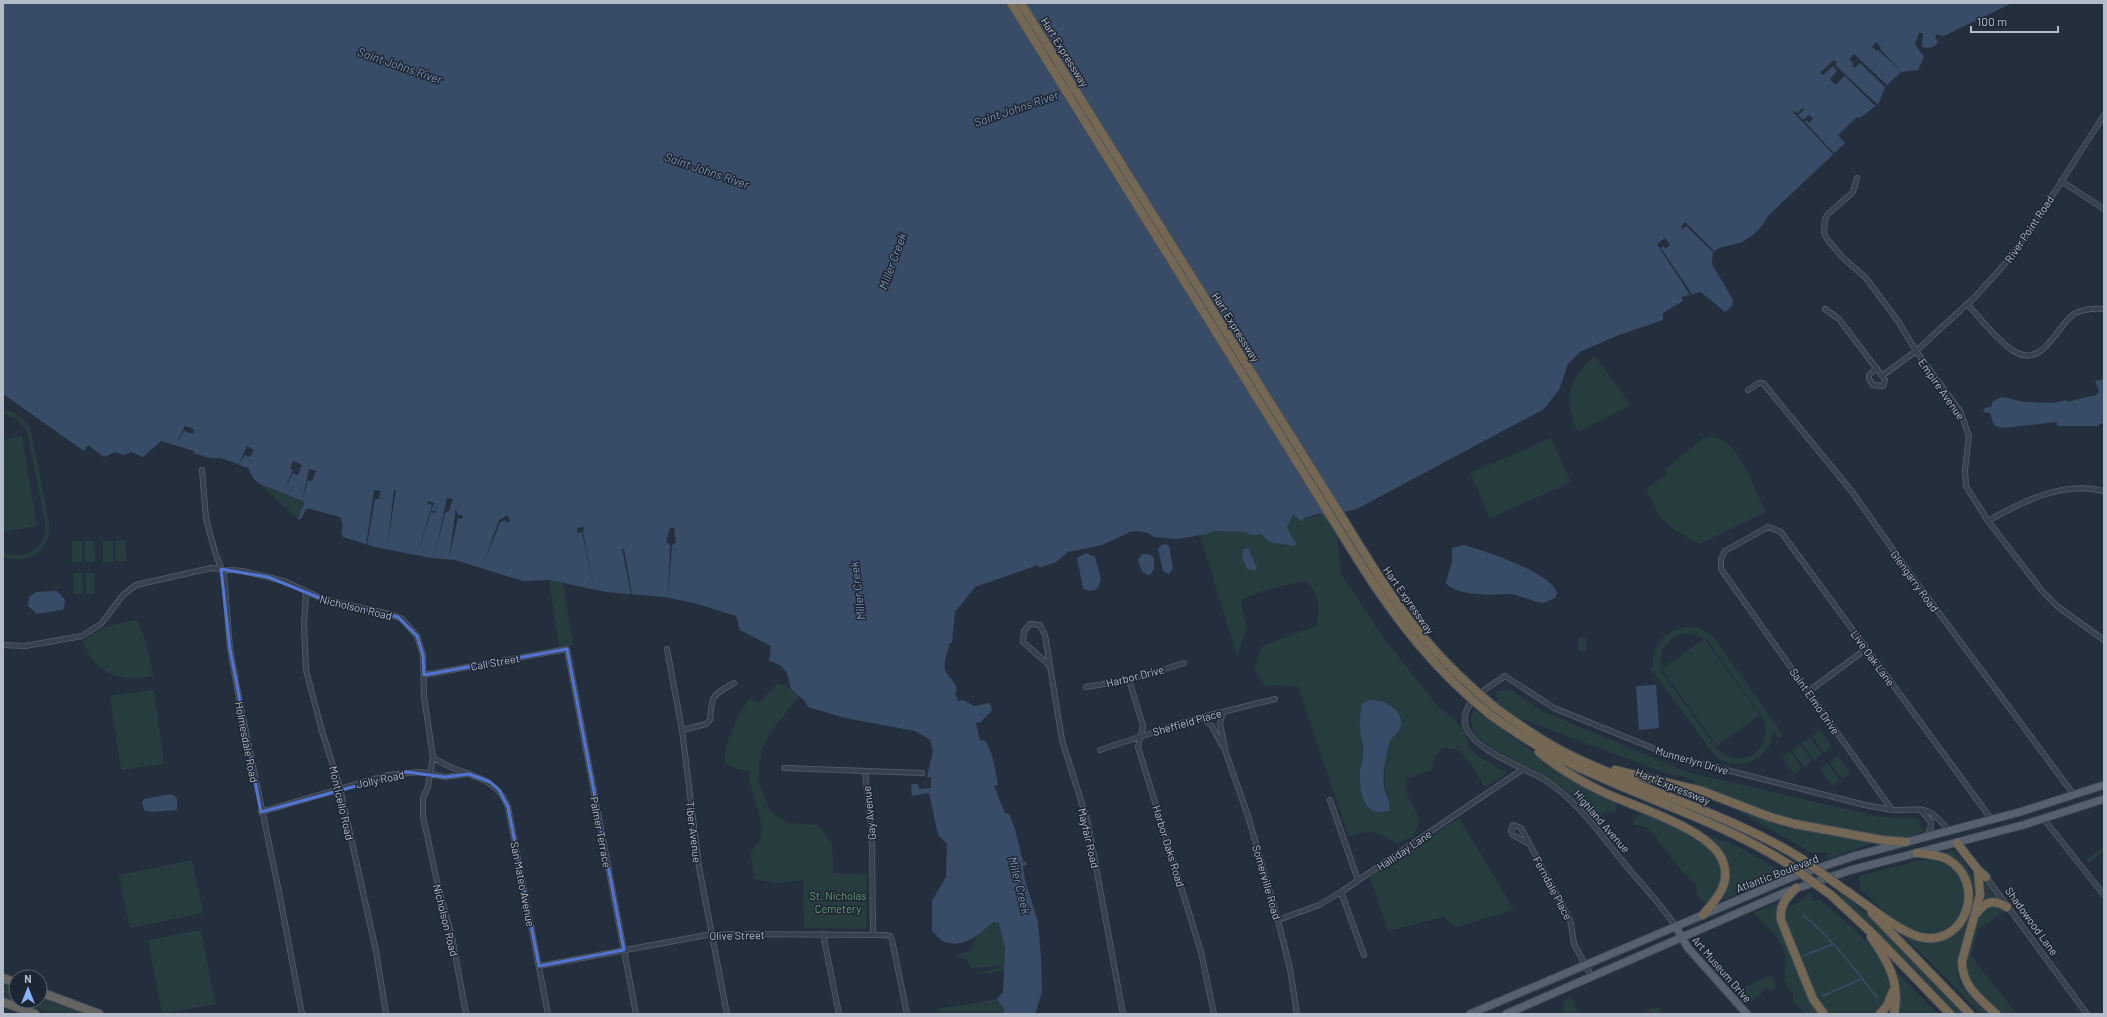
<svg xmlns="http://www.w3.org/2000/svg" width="2107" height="1017" font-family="Barlow,sans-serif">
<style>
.green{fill:#263c3f;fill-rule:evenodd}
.water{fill:#394c67}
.pier{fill:#242f3e}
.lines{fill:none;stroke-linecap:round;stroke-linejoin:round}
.stream{stroke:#394c67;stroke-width:1.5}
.minor-casing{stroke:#565f6c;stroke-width:6}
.primary-casing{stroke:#414a57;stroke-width:9}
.trunk-casing{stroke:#434c59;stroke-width:10}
.motorway-casing{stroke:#434c59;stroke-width:10}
.minor{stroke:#38414e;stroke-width:4.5}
.primary{stroke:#56606e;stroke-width:7}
.trunk{stroke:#656462;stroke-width:8}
.motorway{stroke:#746855;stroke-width:8}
.motorway-bridge-casing{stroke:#434c59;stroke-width:10;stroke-linecap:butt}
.motorway-bridge{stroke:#746855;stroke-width:8}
.marked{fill:none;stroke:#5274d3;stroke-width:3;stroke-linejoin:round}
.labels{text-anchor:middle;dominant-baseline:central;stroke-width:3;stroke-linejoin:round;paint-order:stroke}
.street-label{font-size:11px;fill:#b4bcc9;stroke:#1d2633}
.park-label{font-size:11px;fill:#6b9a76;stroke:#1d2633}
.water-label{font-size:12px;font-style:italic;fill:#7c92b1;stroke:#1d2633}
</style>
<rect width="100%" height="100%" fill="#242f3e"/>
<path class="green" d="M1595,356l36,49 -53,27c-15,-31 -11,-54 17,-76z
M3,410c13,1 23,9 28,21l18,91c3,27 -20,44 -45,35l-1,-6c21,12 45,-4 42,-28l-18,-91 -10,-13 -14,-5z
M22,436l15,90 -34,6v-93z
M1714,437c26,4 41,53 52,75l-66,32c-33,-17 -39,-21 -54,-55l21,-15 -2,-4 37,-31z
M1551,438l20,44 -81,36 -20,-45z
M260,484l43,17 2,3 -7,15z
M1321,513l7,9 8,5 5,47 45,67 49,62 29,26 5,18 10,10 29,16 -23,15 -10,-18 -15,-19 -16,-4 -9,9 -3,14 -25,9 -1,11 14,32 -7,14 -16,8c-21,-12 -24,-16 -48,-7l-51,-150 -34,-2 -10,-17 8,-22 54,-20c4,-18 4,-31 -9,-44 -23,2 -46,8 -66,19l6,28 -10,26 -37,-119 15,-5 31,1 2,2 8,1 5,-2 31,4 -5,-10 6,-13c9,1 20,7 28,-1zM1376,700l16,7 6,27 -8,6c-5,23 -10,38 0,60l-30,-28 3,-19 -3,-25z
M125,540l1,21h-10v-20z
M72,541h10v21h-10z
M85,541h9l1,21h-10z
M103,541h10v21h-10z
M73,573h9l1,21h-10z
M85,573h10v21h-9z
M549,580l14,3 10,62 -14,2z
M134,620l5,3 9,26 5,27c-30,7 -60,-3 -70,-35l22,-14z
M1685,627h12l15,8 71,100 -5,3 -5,-8c-2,30 -33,43 -57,27l-65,-88 2,-2c-1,-21 12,-36 32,-40zM1683,633l12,1 13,7 56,78c9,29 -20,52 -45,32l-57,-78c-6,-18 3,-35 21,-40z
M1586,637l1,14 -8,1 -1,-14z
M1704,639l56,76 -43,31 -55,-77z
M778,683l13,6 9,7 -26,31 -13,23 -3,31 12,29 17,13 31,2 14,19 1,29 34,1 -1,55 -62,-1 -1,-48 -27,3 -21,-4 -5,-26c3,-4 10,-10 11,-15 5,-19 -13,-47 -12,-67l-13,-2 -11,-5c-2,-22 13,-48 24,-66l10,5z
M154,690l10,74 -43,6 -11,-74z
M1504,690h7l29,20 147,62 193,45 33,1 6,2 2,9 7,-1c-8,9 -29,10 -40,10l-97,-18 -25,-7 -72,-29 -2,-4 -14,-5 -2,2 -160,-60 -19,-13 -1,-13z
M1474,709l79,57 43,26 2,3 20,9 -3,8 -9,-1 -10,10c-14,-9 -22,-26 -37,-36 -28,-18 -65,-28 -86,-54l-2,-14z
M1820,730l12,17 -8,6 -12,-17z
M1810,737l12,17 -8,6 -12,-17z
M1800,744l12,17 -8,6 -12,-17z
M1790,751l12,17 -8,6 -12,-17z
M1838,756l12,17 -8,6 -12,-17z
M1828,763l12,17 -8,6 -12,-17z
M1736,806l137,35v2l-49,17 4,-7h-16l-77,-44z
M1645,813l60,29c12,10 22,33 14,48 -3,5 -9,10 -13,15l-8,-10 -2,-10 -14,-14 -34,-43 -15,-4 4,-9z
M1459,818l55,92 -58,17 -13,-10 -55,14 -18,-54z
M1705,834l32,12 37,21 2,11 -54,22 -1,-3 5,-36 -6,-12z
M2104,847v5l-16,11 -2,-3z
M1954,850c14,18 23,24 22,50h-3l-5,20 2,1c-18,49 -23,56 19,93h-8l-81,-82 8,4 45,-4 19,-40 -27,-37v-2z
M1929,859l19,6 1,-1c4,4 10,9 13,14 16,26 -12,62 -41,56 -20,-4 -46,-32 -61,-45v-13l56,-15z
M192,860l11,53 -73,15 -11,-53z
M1984,879h1l16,22 -17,-1 1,-13z
M1810,892l2,3 -1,6 9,-1c27,23 102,78 55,114h-47l-12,-15 -32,-81 2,-13c11,3 16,-7 24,-13z
M1841,892l33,28 91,94h-9l-91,-94 -29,-26h5z
M1776,903h4l-2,4 43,107h-16l-12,-13v-7l-9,-13c7,-36 -7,-45 -30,-68z
M1994,905l12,5 -28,20 -7,26 46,58h-16c-44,-44 -38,-42 -21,-100l2,-4z
M996,921c11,8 8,38 8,50l-23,3 -1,-1 22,-6 -1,-1 -29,2 -6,-9 -10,-2 1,-3 13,-3 7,-15z
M201,930l14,74 -53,10 -14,-74z
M1897,972l41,42h-40l3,-24z
M1769,975l3,2 4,7 -1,4 -4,3 -4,-3 -16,14 -8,-9 3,-6z
M3,984l13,5v12l-13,-5z
M1569,997l5,4 4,13h-15l2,-14z
M40,998l44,16h-31l-36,-13h23z
M997,999l9,11 -4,4h-58l-6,-5z
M1658,1007l4,7h-20l10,-6z"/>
<path class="water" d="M3,3h2009l-66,32 -5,1 -4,-2 -2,3 3,5c-3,5 -9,7 -16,5l1,-14h-4l-4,11 9,13 -6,13 -17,2 -16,15 -6,16 -19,15 -3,-1 -19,18 7,8 -77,73c-6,11 -14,20 -26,26 -10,4 -20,3 -29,10l-1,12 21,36 -1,6 -7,6 -24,-20 -20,5 2,4 -20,12v7l-44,15 -39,17 -12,12 -9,26 -15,19 -189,101 -9,1 -4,10 -6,6 -8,-5 -7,-9 -17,5 -2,4 -9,-8 -6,13 5,10 4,5 -1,4 -26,-4 -8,-8 -5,1 -8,-1 -2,-2 -31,-1 -8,3 -30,5 -23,-2 -6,-4 -10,-2 -8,1 -28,13 -34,7 -12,10 -17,6 -1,-3 -63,22 -20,25 -3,31h-2c-2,7 -8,22 -4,29 4,7 10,10 11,19l-2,1 3,9 5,-1 11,6 16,-3 2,7 -11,12 -5,1 4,18 4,-1c10,12 11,31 14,45l-4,1 11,27 4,1 6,15 8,33h3v3l-3,1 2,14 13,42 3,35 1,35 -7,22h-33l3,-4 -8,-11 6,-7 2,-44 -6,-25 -6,-1c-13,12 -30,28 -50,19 -5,-2 -7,-8 -11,-10v-30l14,-24 1,-33 -9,-9 -9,-42 -17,3 -1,-12h7l1,5 12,-1v-11h-4l6,-26 -3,-11 -15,-9 -70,-13 -37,-11 -3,-6 -14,-12c-4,-17 -4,-23 -22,-28l2,-15 -31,-16 -4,-14 -42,-13 -30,-6 -58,-5 -57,-12 -26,1 -68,-21 -24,-2 -56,-11 -32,-10 -2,-4 2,-8 -3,-8 -33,-9 -7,12 -2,-1 6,-15 -1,-3 -43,-17 -6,-5 -6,-11 -27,-10h-11l-17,-5 1,-2 -33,-10 -18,16 -12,-5 -7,3 -9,-3 -11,5 -16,-12 -4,6 -81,-57z
M2104,379v44l-5,1v2h-42v-4l-55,6 -8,-3 -4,-12 -7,-1 2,-4 6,-1 2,-6 9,-4 22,5 30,1 13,-3v2l29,-7 3,-4 -4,-10z
M1166,544l3,2 4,22 -4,6 -6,-3 -5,-22 3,-4z
M1464,545c20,6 87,27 93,48l-2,5 -11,5c-11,-1 -28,-10 -36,-9 -15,1 -52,2 -62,-11l6,-22v-13z
M1248,548l9,20 -3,3 -7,-2c-3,-7 -7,-14 -3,-20z
M1086,553l9,4 6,22 -2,7c-5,6 -11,6 -16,2l-6,-30z
M1142,554h7l5,4v11l-4,6c-9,-1 -10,-8 -12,-15z
M57,591l8,9 -1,9 -3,1 -24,4 -9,-8 1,-9 7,-5z
M1656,685l3,43 -20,2 -3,-44z
M1368,700c24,-2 48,21 22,40 -3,14 -8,30 -6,45 1,9 6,15 6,25 -27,10 -31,-18 -30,-39 1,-6 3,-12 3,-18 1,-8 -3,-17 -3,-25 -1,-8 1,-16 2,-24z
M171,794l6,4v12l-25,2 -8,-2 -2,-8 2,-3z"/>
<path class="pier" d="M1876,42l5,5 -1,2 22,23 -24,-22 -1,1 -5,-4z
M1854,54l33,31 -2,2 -25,-24 -5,5 -3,-3 1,-2 -4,-4z
M1834,60l3,3 -2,2 42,39 -2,2 -30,-30 -10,9 -5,-6 7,-8 -4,-5 -10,9 -3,-2z
M1803,108l1,2 -6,5 5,5 6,-5 4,4 -4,4 -3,-3 -1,2 29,31 -1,1 -40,-42 1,-1 3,2z
M1685,222l29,29 -1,1 -27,-26 -3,3 -2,-3z
M1665,238l5,7 -5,4 -1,-3 -3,2 31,46 -2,1 -33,-51z
M185,426l9,3 -1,5 -9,-3 -8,14z
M247,446l7,4 -4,7 -5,-2 -7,11z
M293,461l9,4 -4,10 -5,-2 -11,22 11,-25 -3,-1z
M309,469l7,2 -4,10 -4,-1 -6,22z
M374,490l7,1 -2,8h-4l-8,46h-1z
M394,490h2l-9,59z
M447,498l6,1 -4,12 -4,2 -11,45z
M428,501l6,2 -3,8h4l3,-6 -3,8 -4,-1 -14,42 15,-49 -5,-2z
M456,508l1,6 6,2 -1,3 -4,-1 -9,41z
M508,515l2,6 -4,2 -1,-3 -5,3 -18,44 17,-47z
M584,527l-1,5 11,58 -12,-58 -5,1v-5z
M670,528h4l2,14 -4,3 -4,53 2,-53 -4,-3z
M622,549h2l8,45h-1z"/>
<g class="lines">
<path class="stream" d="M1803,915c29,23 51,54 74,82
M1803,956l30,-12
M1822,996l40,-17"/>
<g class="minor-casing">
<path id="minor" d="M1857,178l-4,14 -25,22 -3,5 -1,13 3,7 15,18 24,21 32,43 18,30 44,60 9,25 -4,34 1,16 22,35 55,71 14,14 47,34
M2061,181l43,28
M1967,304c13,14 29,35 45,46 31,21 44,-24 62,-36 9,-5 20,-6 30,-5
M1825,309l14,10 43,57 3,4 -2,6 -10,-1 -4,-6v-4l8,-7
M1882,376l34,-25 59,-54 28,-31 28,-37 73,-114
M1748,390l11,-7h4l90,110 60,85 161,217
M202,470l4,49 9,33 9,23 6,74 9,49 40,194 23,122
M1988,521c35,-20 75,-40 116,-30
M306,592l-2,33 2,45 16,61 18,57 36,163 10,63
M3,645l22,1 57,-10 19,-12 22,-29 13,-10 75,-17 31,3 26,6 18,5 39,18 65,14 12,5 15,17 6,19 1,42 9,60 -5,30 -5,11v18l14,66 15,55 14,77
M667,649l15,81 17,137 28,147
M1049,665l-26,-23 1,-11 6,-7 10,1 5,10 17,105 26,83 35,191
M424,675l143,-26 69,365
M1129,680l14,46 -5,21 63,205 13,62
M1086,687l43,-7 55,-17
M1809,691l57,-42
M1223,712l-3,12 6,29 22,63 30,104 12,49 7,45
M1201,717l11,9 11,21
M682,730l24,-6 4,-4c2,-26 2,-24 24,-37
M1100,750l94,-31 81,-20
M433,757c27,21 61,14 75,50l40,207
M784,768l138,5
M865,771l7,67 1,97
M1330,800l28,80
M1921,810l10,12 -1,9 -5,5
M261,812l127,-37 32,-3 25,5 22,-3
M2043,818l61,77
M1949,831c-21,-27 -25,-21 -57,-21l-171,-241v-10l4,-8 43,-24 13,5 211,288
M1529,844l-16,-9 -2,-4 2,-6 8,3 47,88 3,7 3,21 18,33
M1986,877l101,137
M1341,892l23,63
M1278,920l41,-15 22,-13 182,-123
M1676,927c-15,-23 -35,-43 -52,-64 -24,-29 -46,-62 -79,-83 -20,-12 -75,-31 -80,-56 -4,-23 25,-37 40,-48l49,32 106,43 27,9 178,45 27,5
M823,934l16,80
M539,966l173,-32 173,1 5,1 2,4 15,74"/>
</g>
<g class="primary-casing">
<path id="primary" d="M1676,927l12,21 59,66
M1470,1014l322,-137 62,-21 166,-44 84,-27
M1506,1014l280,-122 65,-22 172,-45 81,-26"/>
</g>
<g class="trunk-casing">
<path id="trunk" d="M3,978l13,5
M40,992l59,22
M3,1002l32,12"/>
</g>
<g class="motorway-casing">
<path id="motorway" d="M1011,3l347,557
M1021,3l345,553
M1497,709c24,17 48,34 75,47 76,37 158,58 230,103
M1492,716c24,17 48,33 75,46 73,36 152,58 221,102
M1539,752c19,16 41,29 64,40 31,15 113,38 121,73 6,21 -9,35 -21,50
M1615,770l87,21 68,26 25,7 87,16 24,2
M1957,843l21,27 8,7
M1978,870l2,25 -18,66c0,25 17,37 34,53
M1796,888c-10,10 -17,18 -15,32l32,79 11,15
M1845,890c20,13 54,42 75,47 46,11 68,-55 27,-78 -9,-4 -20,-5 -30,-6
M1831,895l44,41 75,78
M1872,913l98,101
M1977,913c9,-13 17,-13 30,-6
M1871,937c17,24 30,47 23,77
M1880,1014l7,-8 6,-15"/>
</g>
<use href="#minor" class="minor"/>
<use href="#primary" class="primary"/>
<use href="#trunk" class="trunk"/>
<use href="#motorway" class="motorway"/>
<g class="motorway-bridge-casing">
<path id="motorway-bridge" d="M1366,556c38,62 74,107 131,153
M1358,560c38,60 78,112 134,156
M1802,859l43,31
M1788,864l43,31"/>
</g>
<use href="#motorway-bridge" class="motorway-bridge"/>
</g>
<path class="marked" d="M221,569l47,8 57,23 73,17 19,19 6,19 1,20 143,-26 57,301 -85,16 -31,-159 -9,-17 -9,-8 -21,-8 -24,3 -38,-5 -146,40 -31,-163z"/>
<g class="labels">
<g class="street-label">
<text transform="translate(1065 52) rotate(58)">Hart Expressway</text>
<text transform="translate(2029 229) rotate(-56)">River Point Road</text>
<text transform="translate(1236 327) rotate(58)">Hart Expressway</text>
<text transform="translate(1942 389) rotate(55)">Empire Avenue</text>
<text transform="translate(1915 581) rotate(54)">Glengarry Road</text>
<text transform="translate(1409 600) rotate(55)">Hart Expressway</text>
<text transform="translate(356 607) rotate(14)">Nicholson Road</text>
<text transform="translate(1873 658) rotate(54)">Live Oak Lane</text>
<text transform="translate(495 662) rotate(-10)">Call Street</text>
<text transform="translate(1135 676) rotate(-14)">Harbor Drive</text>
<text transform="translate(1815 701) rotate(55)">Saint Elmo Drive</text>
<text transform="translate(1187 722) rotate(-16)">Sheffield Place</text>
<text transform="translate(247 742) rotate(79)">Holmesdale Road</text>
<text transform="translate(1692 760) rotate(16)">Munnerlyn Drive</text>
<text transform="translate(380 779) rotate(-12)">Jolly Road</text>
<text transform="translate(1673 786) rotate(22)">Hart Expressway</text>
<text transform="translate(342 803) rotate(77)">Monticello Road</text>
<text transform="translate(869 813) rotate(-96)">Gay Avenue</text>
<text transform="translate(1602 821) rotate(49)">Highland Avenue</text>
<text transform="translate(601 832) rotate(79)">Palmer Terrace</text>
<text transform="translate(694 832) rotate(83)">Tiber Avenue</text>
<text transform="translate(1089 838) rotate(77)">Mayfair Road</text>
<text transform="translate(1169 846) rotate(73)">Harbor Oaks Road</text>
<text transform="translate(1404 850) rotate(-34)">Halliday Lane</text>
<text transform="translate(1777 873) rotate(-21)">Atlantic Boulevard</text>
<text transform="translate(1267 882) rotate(74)">Somerville Road</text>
<text transform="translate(523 884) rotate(79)">San Mateo Avenue</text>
<text transform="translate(1553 888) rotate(62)">Ferndale Place</text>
<text transform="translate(446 920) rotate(76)">Nicholson Road</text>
<text transform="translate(2032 921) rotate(54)">Shadowood Lane</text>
<text transform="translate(737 935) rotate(-1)">Olive Street</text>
<text transform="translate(1722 969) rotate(49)">Art Museum Drive</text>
</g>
<g class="park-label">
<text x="838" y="895">St. Nicholas<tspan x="838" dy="13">Cemetery</tspan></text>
</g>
<g class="water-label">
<text transform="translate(400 65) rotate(19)">Saint Johns River</text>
<text transform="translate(1016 108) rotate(-19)">Saint Johns River</text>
<text transform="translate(707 170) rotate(19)">Saint Johns River</text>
<text transform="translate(892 261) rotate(-70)">Miller Creek</text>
<text transform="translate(857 591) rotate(-97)">Miller Creek</text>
<text transform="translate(1020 885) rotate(76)">Miller Creek</text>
</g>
</g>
<rect width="2107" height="1017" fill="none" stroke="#b4bcc9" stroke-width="8"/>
<g transform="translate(28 989)"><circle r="19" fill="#1d2633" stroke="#59626f"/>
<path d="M0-3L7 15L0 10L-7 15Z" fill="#8ab4f8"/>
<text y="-6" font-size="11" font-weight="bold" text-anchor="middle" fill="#b4bcc9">N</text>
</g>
<path d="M1971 26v6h87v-6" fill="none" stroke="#b4bcc9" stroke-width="2"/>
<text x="1977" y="26" font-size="12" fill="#b4bcc9" stroke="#1d2633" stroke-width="3" paint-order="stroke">100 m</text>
</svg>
